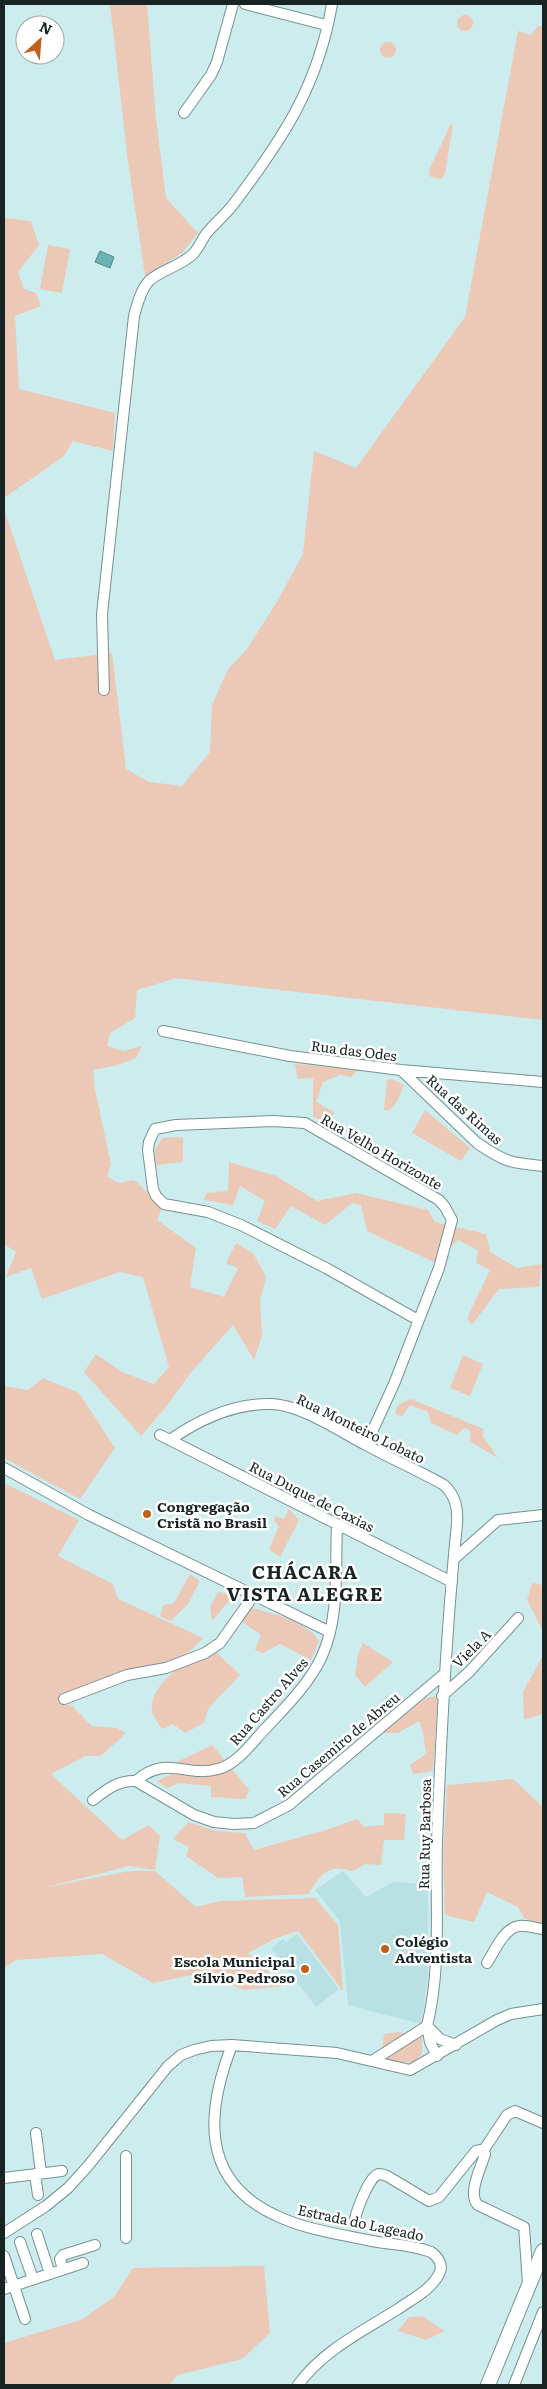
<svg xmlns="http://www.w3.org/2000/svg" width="547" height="2389" font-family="Literata,serif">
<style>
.built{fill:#b9e0e3}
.green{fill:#ebc9b6}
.water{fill:#6cb3b8;stroke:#53888c}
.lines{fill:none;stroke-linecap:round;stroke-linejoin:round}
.minor-casing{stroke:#759293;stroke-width:12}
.secondary-casing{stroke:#759293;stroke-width:16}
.minor{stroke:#fff;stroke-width:10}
.secondary{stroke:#fff;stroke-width:14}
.poi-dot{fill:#c0611a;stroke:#fff;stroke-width:2}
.labels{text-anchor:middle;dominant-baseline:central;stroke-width:5;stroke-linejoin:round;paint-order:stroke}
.street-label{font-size:14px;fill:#182424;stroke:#fff}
.poi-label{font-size:14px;font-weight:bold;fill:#182424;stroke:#fff;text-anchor:start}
.district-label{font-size:19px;font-weight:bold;letter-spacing:1px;fill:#182424;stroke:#fff}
</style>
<rect width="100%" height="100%" fill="#cdecee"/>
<path class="built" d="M343,1871l23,26 27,-15 35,2v93l-7,47 -73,-19 -8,-84 -25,-31z
M297,1934l42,55 -23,18 -45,-59 12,-9 3,3z"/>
<path class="green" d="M110,4h37l9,115 10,79 32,35 -16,20 -37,23 -17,-114z
M457 23a8 8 0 1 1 16 0a8 8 0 1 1-16 0Z
M538,26h5v994l-367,-42 -39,12 -2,28 -25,15 -3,13 16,5 19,-5 -6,12 -18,7 -25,5 2,19 16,75 -4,12 11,7 16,-3 29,26 -6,14 39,28 -6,39 34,10 14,-29 -12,-5 10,-20 17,10 13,24 -6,23 2,36 -8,24 -21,-35 -41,46 -26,36 -25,29 -57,-64 12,-18 26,18 32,12 15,-17 -26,-90 -23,-5 -78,27 -11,-31 -25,9 10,-25 -12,-8v-735l51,151 57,-7 14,116 23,13 33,4 28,-34 2,-47 16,-36 19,-20 31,-49 25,-46 11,-103 42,17 109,-151 53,-286 13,4z
M380 50a8 8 0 1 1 16 0a8 8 0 1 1-16 0Z
M453,124l-8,50 -4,5 -10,-2 -2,-3 1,-6 20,-42z
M4,218l27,3 8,24 -21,27 6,17 12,4 5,13 -26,10 4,73 96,24 -2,38 -40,-10 -9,15 -60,42z
M48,245l22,4 -8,44 -22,-4z
M295,1064l65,5 -9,8 -11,-2 -17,7 -7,20 18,10 -4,14 -17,-10v-38l-15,1z
M392,1079l12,6 -7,17 -7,8h-6l3,-30z
M425,1110l45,38 -9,13 -49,-28z
M177,1137l6,1v24l-27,3 -1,-15 7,-12z
M229,1162l47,14 41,25 39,-8 72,17 7,12 51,12 4,18 27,16 25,-4 -3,23 -40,2 -27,36 -5,-7 23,-48 -14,-7 2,-13 -20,-10 -24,22 -67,-31 -6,-26 -9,-2 -27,22 -34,-19 -16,23 -18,-8 8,-20 -25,-15 -7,19 -29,-5 2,-7 22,-2z
M463,1355l20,9 -13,32 -20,-8z
M43,1378l36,15 36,55 -35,51 -76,-41v-72l24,4z
M411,1399l73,30 -2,6 16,23 -27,-16 -1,-12 -6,-2 -7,7 -26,-12 -3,-11 -18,-7 -8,11 -7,-2 3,-9z
M4,1483l75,37 -21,36 55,28 5,15 85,39c-30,34 -45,24 -82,37 -22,8 -43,18 -65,27l16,4 20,20 25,2 9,5 -25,23h-16l-34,18 71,66 27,-15 11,11 -5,34 -26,-4 -86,22 86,-17h26l41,36 24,-6 95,-3 23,27 5,66 -45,-60 -24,8 -26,14 36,33 -40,4 -42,-17 -49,10 -51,-29 -86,6 -12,8z
M289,1509l10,11 -19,37 -11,-8 10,-23 -5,-5 1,-5 9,3z
M190,1574l10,7 -12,23 -17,17 -11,-5 3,-11 11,-2z
M532,1583l11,2v46l-16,-31z
M218,1592l16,3 -22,26 -2,-14z
M251,1608c23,6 54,12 68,33l-8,19 -31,-16 -17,9 -8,-3 6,-15 -20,-14z
M363,1643l30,19 -28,25 -10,-12 3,-20z
M210,1646l30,29 -32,34 -4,14 -19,10 -12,-9 -11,5c-3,-5 -9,-12 -10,-17 -4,-29 38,-52 58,-66z
M543,1655v59l-19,6 -1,-28z
M438,1696l-5,75 -20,3 -3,-9 16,-11 -3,-21 -4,-12 -21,12h-18l46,-35z
M212,1745l37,45 -4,9 -34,-2v-11l-32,-3 -12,5 -10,-7 13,-6 5,-12z
M513,1779l30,28v118l-19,-7 -6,-11 -31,-15 -13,30 -29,-7 -2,-58 4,-72z
M384,1813l22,1 -2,26h-20l-3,25 -16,-1 -12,7c-26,-8 -32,4 -45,23l-63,3 -3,-20 -24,1 -32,-22 3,-9 -16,-8 15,-17 29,9 28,2 9,17 72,-20 31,-11 7,8 20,-2z
M399,2032l23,5v17l-8,8h-28l-4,-11 2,-17z
M264,2266l6,67 -28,26 -64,16 -9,10h-165v-42l77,-23 33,-23 19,-29z
M422,2316l23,15 -19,9 -28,-9 11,-14z"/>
<path class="water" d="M100,251l14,6 -4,11 -15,-6z"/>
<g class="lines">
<g class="minor-casing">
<path id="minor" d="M245,4l81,21
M184,113l27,-38 6,-13 16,-58
M104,690l-2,-76 32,-298c3,-11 7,-27 15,-35 11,-11 33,-15 45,-28 5,-6 8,-13 12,-19 8,-10 18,-18 26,-28 50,-66 86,-119 100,-202
M163,1031l127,25 111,14 142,12
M401,1070l76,73c28,19 33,20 66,23
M160,1435l292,147
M170,1440c30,-21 65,-37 102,-36 29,1 69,28 94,41 26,14 53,26 78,40 12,11 14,24 13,39 -11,106 -16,211 -20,317 -2,62 5,124 -10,185l-55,35
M366,1445l28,-61 45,-116 13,-48 -7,-13 -6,-7 -134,-77 -32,-2 -97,4 -21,4 -6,13 -1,8 5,39 3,7 8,8 44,8 33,13 85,43 92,52
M4,1468l85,47 241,117
M454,1559l44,-39 45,-5
M442,1696l27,-24 49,-54
M64,1699l63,-24 39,-7 39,-15 15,-10 34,-48
M136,1781c30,-27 50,-3 82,-12 19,-5 33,-25 46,-39 20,-21 46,-47 58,-74 18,-40 13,-88 15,-131
M93,1800c13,-10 25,-20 43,-19l58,34 20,7 20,2 20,-1 35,-18 155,-131
M487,1963c7,-11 17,-35 32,-37 8,-1 16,2 24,3
M427,2026l13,13 16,6
M427,2026l3,16 7,14
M232,2045c-26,67 -32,135 43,170 28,14 63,19 92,25 22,5 44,4 64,12 7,5 13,13 8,22 -8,16 -27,25 -41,35 -35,22 -76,42 -100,76
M36,2133l5,40
M483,2151l24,-36 8,-4 28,12
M126,2156v82
M35,2174l3,21
M4,2178l58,-7
M355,2219c2,-9 14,-43 24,-45 2,0 5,1 8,2l42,25 10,-4 37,-46 5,-1 4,4c-4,14 -18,40 -7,51l46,22 4,56
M4,2233l42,-27 22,-18 20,-22 80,-100 13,-11 13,-5 17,-4 21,-1 105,8 73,17 87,-50 14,-6 32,-5
M37,2234l13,40
M20,2242l13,37
M4,2256l21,63
M63,2269l-3,-10 3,-4 32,-10
M4,2289l79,-26
M514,2385l29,-73"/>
</g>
<g class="secondary-casing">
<path id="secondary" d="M488,2385l55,-134"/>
</g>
<use href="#minor" class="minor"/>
<use href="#secondary" class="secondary"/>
</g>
<g class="poi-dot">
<circle cx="147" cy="1514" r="5"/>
<circle cx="385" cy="1949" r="5"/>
<circle cx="305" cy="1969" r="5"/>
</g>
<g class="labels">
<g class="street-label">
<text transform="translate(354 1050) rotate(7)">Rua das Odes</text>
<text transform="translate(465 1109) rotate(42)">Rua das Rimas</text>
<text transform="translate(382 1151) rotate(30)">Rua Velho Horizonte</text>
<text transform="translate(361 1428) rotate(26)">Rua Monteiro Lobato</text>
<text transform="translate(312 1496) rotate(27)">Rua Duque de Caxias</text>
<text transform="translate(471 1648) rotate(-45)">Viela A</text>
<text transform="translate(268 1701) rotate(-49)">Rua Castro Alves</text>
<text transform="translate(338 1744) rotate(-40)">Rua Casemiro de Abreu</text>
<text transform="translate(424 1834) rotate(-89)">Rua Ruy Barbosa</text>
<text transform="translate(361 2222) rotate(12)">Estrada do Lageado</text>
</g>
<g class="poi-label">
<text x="157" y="1506">Congregação<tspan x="157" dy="16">Cristã no Brasil</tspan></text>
<text x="395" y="1941">Colégio<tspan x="395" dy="16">Adventista</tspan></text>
<text x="295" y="1961" text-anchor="end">Escola Municipal<tspan x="295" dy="16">Sílvio Pedroso</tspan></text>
</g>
<g class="district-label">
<text x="305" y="1571">CHÁCARA<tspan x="305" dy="22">VISTA ALEGRE</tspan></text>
</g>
</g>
<rect width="547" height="2389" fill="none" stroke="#182424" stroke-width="10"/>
<g transform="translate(40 40) rotate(26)"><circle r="24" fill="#ffffff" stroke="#a3a7a7"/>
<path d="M0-4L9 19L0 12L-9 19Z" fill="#c0611a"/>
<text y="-8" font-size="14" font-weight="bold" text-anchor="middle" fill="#182424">N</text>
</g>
</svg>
